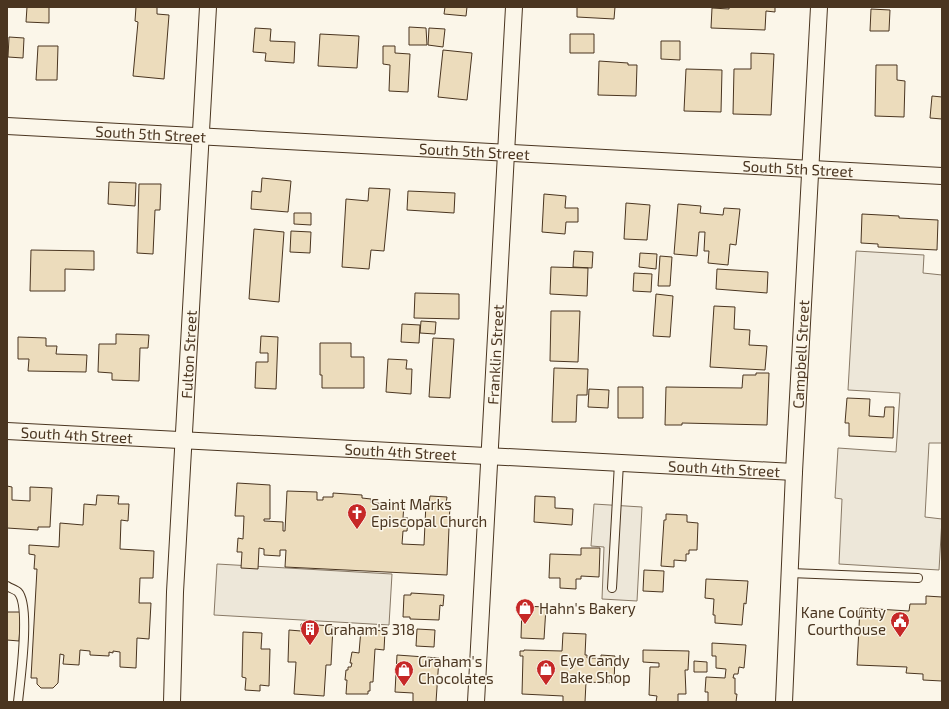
<svg xmlns="http://www.w3.org/2000/svg" width="949" height="709" font-family="'Exo 2',sans-serif">
<style>
.parking{fill:#ede7d9;stroke:#887966}
.building{fill:#ecdcbc;stroke:#4a3520}
.lines{fill:none;stroke-linecap:round;stroke-linejoin:round}
.lane-casing{stroke:#4a3520;stroke-width:10}
.street-casing{stroke:#4a3520;stroke-width:18}
.lane{stroke:#fbf6e9;stroke-width:8}
.street{stroke:#fbf6e9;stroke-width:16}
.labels{text-anchor:middle;dominant-baseline:central;stroke-width:3;stroke-linejoin:round;paint-order:stroke}
.street-label{font-size:15px;fill:#4a3520;stroke:#fbf6e9}
.poi-label{font-size:15px;fill:#4a3520;stroke:#fbf6e9;text-anchor:start}
</style>
<rect width="100%" height="100%" fill="#fbf6e9"/>
<path class="parking" d="M856,251l68,4 -1,18 19,2v168h-13l-4,74 17,2 -3,51 -100,-6 3,-65 -7,-1 3,-50 58,4 4,-59 -52,-3z
M594,504l48,3 -5,94 -35,-2 2,-52 -13,-1z
M217,564l175,10 -3,51 -175,-10z"/>
<path class="building" d="M27,7h22v16l-23,-1z
M136,7h21v7l12,1 -5,64 -31,-3 5,-54 -3,-1z
M445,7h22l-1,9 -22,-2z
M577,7h38l-1,12 -37,-2z
M729,7h46v5l-9,-1 -1,19 -54,-2 1,-20 17,1z
M871,9l19,1 -1,21h-19z
M409,27l17,1 1,17h-18z
M255,28l16,1 -1,12 25,1 -1,21 -29,-2 1,-8 -13,-1z
M429,28l16,1 -2,18 -15,-2z
M320,34l39,2 -2,32 -39,-2z
M570,34h24v19h-24z
M9,37l15,1 -1,20 -15,-1z
M661,41h19v19l-19,-1z
M38,46h20l-1,34h-21z
M383,46h12v7l15,1 -2,38 -19,-1 1,-26 -7,-1z
M443,50l29,3 -5,47 -29,-3z
M751,53l23,1 -3,61 -38,-1 1,-45h17z
M599,61l29,2v2h9l-1,31 -38,-1z
M876,65h21v15l8,1 -1,36 -29,-1z
M686,69l36,1 -1,42 -37,-1z
M932,96l10,1v22l-12,-1z
M262,178l29,3 -3,31 -37,-3 1,-18 9,1z
M109,182l27,1 -1,23 -27,-2z
M139,184h22l-1,26h-5l-2,44 -16,-1z
M369,188l21,1 -6,62 -13,-1 -2,19 -27,-2 4,-68 22,2z
M408,191l47,2 -1,20 -47,-3z
M544,194l22,2 -1,12h13v14h-12l-1,12 -23,-2z
M626,203l24,2 -3,35 -23,-1z
M678,204l23,2 -1,7 23,2 1,-7 16,1 -4,36 -6,-1 -2,21 -20,-2 1,-12h-5l1,-19h-6l-2,24 -23,-2z
M294,213h17v12l-17,-1z
M862,214l37,2v2l39,2 -1,30 -59,-3v-3l-17,-1z
M254,229l30,3 -5,70 -30,-3z
M291,231l20,1 -1,21 -20,-1z
M31,250l63,1v19l-29,-1v22h-35z
M574,251l19,1 -1,16 -19,-1z
M640,253l17,1 -1,15 -17,-2z
M660,256l12,1 -2,29h-12z
M551,267l37,1 -1,28 -37,-2z
M717,269l51,3 -1,21 -51,-4z
M634,273l18,1 -1,18 -18,-1z
M415,293l44,1v25l-45,-1z
M656,294l17,2 -3,41 -17,-1z
M714,306l21,1 -1,22 16,1 -1,15 18,1 -2,24 -55,-3z
M551,311h29l-2,51 -28,-1z
M421,321l15,1 -1,12 -15,-1z
M402,324l18,1 -1,18 -18,-1z
M116,334l33,1 -1,13h-8l-1,33 -27,-1v-7l-14,-1 1,-28h17z
M261,336l17,1 -2,52 -21,-1 1,-26h12v-9h-8z
M18,337l28,1v8h11l-1,8 31,1 -1,17 -58,-1 1,-12h-11z
M433,338l21,1 -4,59 -21,-1z
M320,343h31v14h13v31h-42v-13h-2z
M388,359l19,1 -1,9h6l-1,25 -25,-2z
M554,368l34,1 -1,26h-10l-1,27h-24z
M756,373h13l-2,52 -85,-2v2h-17l1,-38 76,1 1,-13h13z
M618,387h25v31h-25z
M589,389l20,1 -1,18 -20,-1z
M847,398l23,1 -1,17 15,1 1,-10h9l-1,31 -44,-2v-13h-4z
M237,483l33,2v34h-6v2l19,1v9h2l2,-40 30,1v8h6v-3h10v-4l29,2v3l9,1v4l33,1 -1,14h5l-1,13h-4l-1,13 22,1 2,-42h3l1,-7 17,1 -1,7h4l-3,71 -162,-8 1,-17h-6v6l-16,-1v-6l-5,-1 -1,21 -17,-1 1,-16h-5l1,-14 5,1 1,-23h-9z
M7,486l5,1v13l18,1v-14l22,1 -2,39h-12v3l-31,-2z
M97,495l22,1 -1,8h11l-1,17 -7,-1 -1,29 34,2 -1,27h-13l-1,25h12l-2,36 -12,-1 -1,30 -16,-1v-15l-7,-1v2l-4,-1v4l-19,-1v-4l-10,-1 -1,15 -16,-1 1,-9 -4,-1 -2,29 -5,5h-12l-4,-4v-6h-6l6,-109h-3l1,-14 -6,-1v-9l30,2 1,-24 23,2 1,-21 12,1z
M535,496l20,1v11l18,1 -1,16 -38,-3z
M666,514l21,1v7l11,1 -1,27h-8v4h-3v7l-12,-1v7l-13,-1 3,-46h2z
M581,548h19l-1,29 -18,-1v3h-5v10l-16,-1v-10h-11l1,-24 31,1z
M644,570l20,1 -1,21 -20,-1z
M706,579l42,2 -2,23 -2,-1 -2,22 -27,-2v-8h-2l1,-16 -9,-1z
M411,593l33,2 -1,11 -3,-1 -1,15 -29,-1v-2h-7l1,-22h7z
M926,596l16,1v84l-19,-1v-6l-17,-1 1,-6 -50,-2 3,-57 49,3 1,-7h16z
M522,606l24,1 -2,32 -23,-1z
M7,612h14l-2,29 -12,-1z
M301,624l32,2 -2,39h-5l-2,31 -30,-2 2,-32h-8l1,-32 12,1z
M361,629l24,2 -1,19 -9,-1 -2,33h-3v9h-2v3h-22l1,-14h-2l1,-10h2v-3h3l1,-4h-2l2,-11 7,1z
M417,629l18,1 -1,17 -18,-1z
M243,632l19,1 -1,16h9l-1,37 -9,-1v6l-15,-1 1,-12 -4,-1z
M563,633l23,1 -1,21h2v3h14v-3l14,1 -1,27 -28,-1 -1,20h-22v-6l-41,-2 1,-38h-3v-5h4v-1l38,1z
M712,643l34,2 -2,23 -5,-1 -1,7h-4l-1,4h2v16h2l-1,8h-28v-10h-3l1,-15 19,1 1,-9 -10,-1v-12h-4z
M643,650l46,1 -1,19h-3l1,24h-8v8h-22l1,-6 -8,-1 1,-28h9v-4l-16,-1z
M397,655l42,3 -3,44h-23v-9l-18,-1z
M694,661l13,1v10h-13z"/>
<g class="lines">
<g class="lane-casing">
<path id="lane" d="M790,573l128,5
M7,586c3,2 9,4 11,6 13,14 2,89 0,110
M612,588l7,-125"/>
</g>
<g class="street-casing">
<g id="street">
<path id="s1" d="M7,126l935,50"/>
<path id="s2" d="M7,431l787,41"/>
<path id="s3" d="M172,702l3,-110 33,-585"/>
<path id="s4" d="M476,702l38,-695"/>
<path id="s5" d="M784,702l10,-230 25,-465"/>
</g>
</g>
<use href="#lane" class="lane"/>
<use href="#street" class="street"/>
</g>
<defs>
<g id="church-pin" transform="scale(1)"><path d="M0 17L-7.5 6A9.5 9.5 0 1 1 7.5 6Z" fill="#c62828" stroke="#fbf6e9"/><path d="M-1.2-6h2.4v3.5h3.3v2.4h-3.3V6h-2.4V-.1h-3.3v-2.4h3.3Z" fill="#fff"/></g>
<g id="shop-pin" transform="scale(1)"><path d="M0 17L-7.5 6A9.5 9.5 0 1 1 7.5 6Z" fill="#c62828" stroke="#fbf6e9"/><path d="M-5-2.5h2.3a2.7 3.5 0 0 1 5.4 0H5L5.5 6h-11ZM-1.5-2.5h3a1.5 2.3 0 0 0-3 0Z" fill="#fff"/></g>
<g id="civic-pin" transform="scale(1)"><path d="M0 17L-7.5 6A9.5 9.5 0 1 1 7.5 6Z" fill="#c62828" stroke="#fbf6e9"/><path d="M-.6-6.5H3V-4.5H.6V-3L4-1V1h2V6H-6V1h2V-1L-.6-3ZM-1.2 2.5V6h2.4V2.5Z" fill="#fff"/></g>
<g id="building-pin" transform="scale(1)"><path d="M0 17L-7.5 6A9.5 9.5 0 1 1 7.5 6Z" fill="#c62828" stroke="#fbf6e9"/><path d="M-4-6H4V6H1V3H-1V6H-4ZM-2.5-4.3h1.7v1.8h-1.7ZM.8-4.3h1.7v1.8H.8ZM-2.5-1h1.7V.8h-1.7ZM.8-1h1.7V.8H.8Z" fill="#fff"/></g>
</defs>
<g fill-rule="evenodd">
<use href="#church-pin" x="357" y="513"/>
<use href="#shop-pin" x="525" y="608"/>
<use href="#civic-pin" x="900" y="621"/>
<use href="#building-pin" x="310" y="629"/>
<use href="#shop-pin" x="546" y="669"/>
<use href="#shop-pin" x="404" y="670"/>
</g>
<g class="labels">
<g class="street-label">
<text stroke="none"><textPath href="#s1" startOffset="144">South 5th Street</textPath></text>
<text stroke="none"><textPath href="#s1" startOffset="468">South 5th Street</textPath></text>
<text stroke="none"><textPath href="#s1" startOffset="792">South 5th Street</textPath></text>
<text stroke="none"><textPath href="#s3" startOffset="348">Fulton Street</textPath></text>
<text stroke="none"><textPath href="#s5" startOffset="348">Campbell Street</textPath></text>
<text stroke="none"><textPath href="#s4" startOffset="348">Franklin Street</textPath></text>
<text stroke="none"><textPath href="#s2" startOffset="70">South 4th Street</textPath></text>
<text stroke="none"><textPath href="#s2" startOffset="394">South 4th Street</textPath></text>
<text stroke="none"><textPath href="#s2" startOffset="718">South 4th Street</textPath></text>
</g>
<g class="poi-label">
<text x="371" y="504">Saint Marks<tspan x="371" dy="17">Episcopal Church</tspan></text>
<text x="539" y="608">Hahn's Bakery</text>
<text x="886" y="612" text-anchor="end">Kane County<tspan x="886" dy="17">Courthouse</tspan></text>
<text x="324" y="629">Graham's 318</text>
<text x="560" y="660">Eye Candy<tspan x="560" dy="17">Bake Shop</tspan></text>
<text x="418" y="661">Graham's<tspan x="418" dy="17">Chocolates</tspan></text>
</g>
</g>
<rect width="949" height="709" fill="none" stroke="#4a3520" stroke-width="16"/>
</svg>
